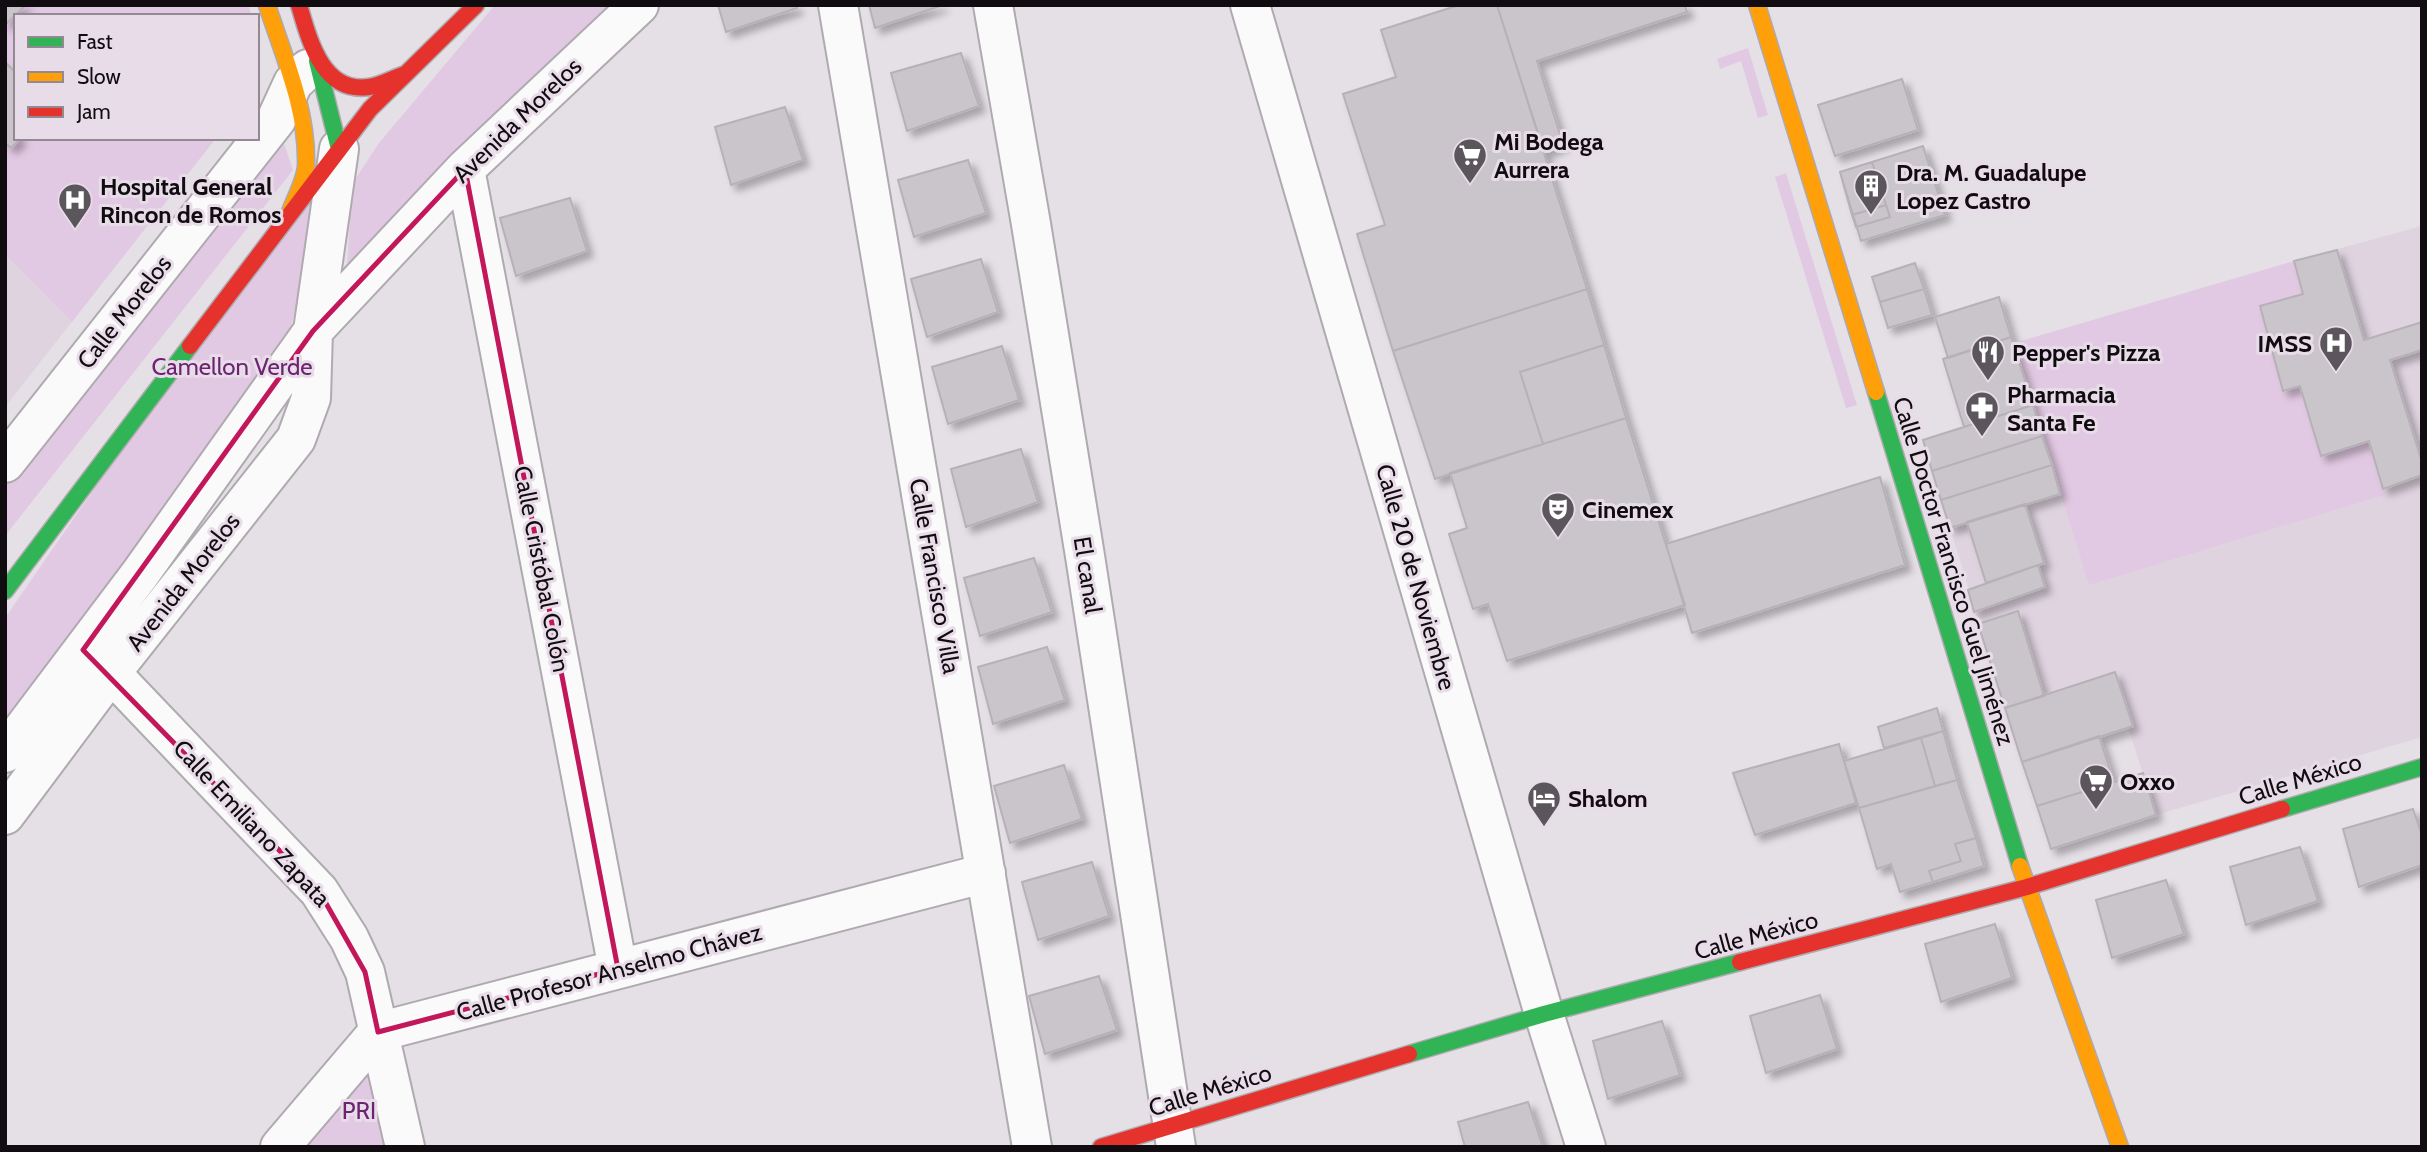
<svg xmlns="http://www.w3.org/2000/svg" width="2427" height="1152" font-family="Cabin,sans-serif">
<style>
.built{fill:#dfd3e0}
.green{fill:#e2c9e3}
.building{fill:#cac5cb;stroke:#b6b1b6;stroke-width:2;filter:url(#shadow)}
.lines{fill:none;stroke-linecap:round;stroke-linejoin:round}
.street-casing{stroke:#afaaaf;stroke-width:42}
.fast-casing{stroke:#afaaaf;stroke-width:19}
.slow-casing{stroke:#afaaaf;stroke-width:19}
.jam-casing{stroke:#afaaaf;stroke-width:19}
.street{stroke:#fbfafb;stroke-width:38}
.fast{stroke:#30b455;stroke-width:16}
.slow{stroke:#ff9f0a;stroke-width:16}
.jam{stroke:#e5322d;stroke-width:16}
.marked{fill:none;stroke:#c2185b;stroke-width:5;stroke-linejoin:round}
.labels{text-anchor:middle;dominant-baseline:central;stroke-width:6;stroke-linejoin:round;paint-order:stroke}
.street-label{font-size:24px;fill:#100c10;stroke:#e8dce9}
.poi-label{font-size:24px;font-weight:bold;fill:#100c10;stroke:#e8dce9;text-anchor:start}
.park-label{font-size:24px;fill:#6c2471;stroke:#e8dce9}
</style>
<defs>
<filter id="shadow"><feDropShadow dx="6" dy="6" stdDeviation="3.5" flood-color="#0004"/></filter>
</defs>
<rect width="100%" height="100%" fill="#e5dfe6"/>
<path class="built" d="M5,5h243l-232,11v122h200l-211,269z
M2422,226v511l-266,78 -28,-88 5,-2 -18,-53 -110,36 -55,-180 344,-267z"/>
<path class="green" d="M26,5h222l4,11h-236v57l-11,-11v-37z
M495,5h127l-276,278 6,-99 27,-41z
M1748,48l20,67 -10,3 -17,-57 -21,8 -3,-10z
M276,120l17,50 -288,366v-59z
M21,138h195l-144,184 -67,-68v-111l6,5z
M323,170l-30,149 -21,66 -267,352v-119l216,-313z
M1786,173l71,232 -11,3 -71,-231z
M2294,261l9,33 -43,13 23,83 17,-4 21,70 48,-15 15,54 -295,90 -75,-242z
M378,1032l27,115h-125z"/>
<path class="building" d="M5,5h21l-21,20z
M718,5h78l1,3 -71,24z
M869,5h74l-68,23z
M1459,5h38l90,284 -194,62 -36,-117 28,-9 -42,-131 53,-17 -15,-47z
M1497,5h188l2,7 -150,49 26,83 -19,8z
M961,53l18,53 -72,25 -16,-58z
M5,62l11,11v65h5l-10,10 -6,-5z
M1902,79l16,51 -83,26 -17,-51z
M785,107l18,53 -72,25 -16,-58z
M1923,146l22,69 -84,26 -21,-69z
M968,160l18,53 -72,24 -16,-57z
M1872,162l14,43 -34,10 -12,-43z
M570,198l17,53 -71,25 -16,-58z
M1886,205l4,12 -34,10 -4,-12z
M2337,250l27,90 58,-18v28l-32,10 32,102v13l-39,14 -14,-48 -48,15 -21,-70 -17,5 -23,-85 43,-12 -9,-33z
M981,259l17,53 -71,25 -16,-58z
M1915,263l9,26 -44,13 -8,-25z
M1587,289l17,56 -84,27 23,72 -108,35 -42,-128z
M1924,289l8,26 -44,13 -8,-26z
M1999,297l12,40 -63,21 -13,-41z
M2011,337l22,68 -69,22 -21,-68z
M1604,345l22,73 -83,26 -23,-72z
M1002,346l17,54 -71,24 -16,-57z
M2033,405l9,31 -110,35 -9,-31z
M1626,418l59,187 -178,56 -19,-57 -15,5 -24,-75 18,-6 -17,-55z
M2042,436l10,29 -111,35 -9,-29z
M1021,449l17,53 -72,25 -15,-58z
M2052,465l8,29 -110,34 -9,-28z
M1880,477l25,88 -213,68 -26,-89z
M2025,504l19,59 -58,20 -19,-61z
M1034,558l18,54 -72,24 -16,-58z
M2038,565l7,22 -71,25 -6,-22z
M2018,611l26,85 -39,12 -27,-84z
M1047,647l18,53 -72,24 -15,-57z
M2115,672l18,54 -111,36 -17,-54z
M1937,708l6,23 -59,17 -6,-21z
M1943,731l14,49 -22,6 -14,-48z
M2099,736l15,46 -77,24 -15,-44z
M1921,738l14,48 -76,22 -15,-47z
M1839,744l17,59 -101,32 -22,-62z
M1064,765l18,54 -72,24 -16,-57z
M2143,773l13,42 -105,34 -14,-43z
M1957,780l19,58 -21,6 6,17 -32,10 4,11 -33,10 -9,-28 -14,5 -18,-61z
M2413,809l9,26v30l-63,22 -16,-58z
M1976,838l8,28 -51,16 -4,-11 32,-10 -6,-17z
M2300,847l18,54 -72,24 -16,-58z
M1092,862l17,54 -71,24 -16,-58z
M2166,880l18,54 -72,24 -16,-58z
M1995,924l17,54 -71,24 -16,-58z
M1099,976l18,54 -72,24 -16,-58z
M1820,995l17,54 -71,24 -16,-57z
M1662,1021l18,54 -72,24 -15,-58z
M1528,1102l15,45h-78l-7,-25z"/>
<g class="lines">
<g class="street-casing">
<path id="street" d="M838,5l194,1142
M993,5l38,219 54,332 91,591
M1250,5l294,1009 42,133
M465,169l153,800
M5,463l271,-343 17,-37 15,-14
M93,658l18,15 208,218 30,47 16,34 40,175
M5,753l135,-179 173,-243 152,-162 174,-164
M5,815l106,-142 185,-234 15,-41 2,-67 26,-182
M280,1147l98,-115 608,-159"/>
</g>
<g class="fast-casing">
<path id="fast" d="M317,61l22,88
M1876,392l144,474
M5,591l185,-245
M2282,809l140,-42
M1409,1054l135,-40 196,-52"/>
</g>
<g class="slow-casing">
<path id="slow" d="M267,5c17,52 41,106 39,161 -1,15 -11,32 -16,46
M1757,5l119,387
M2020,866l100,281"/>
</g>
<g class="jam-casing">
<path id="jam" d="M299,5c10,34 23,89 70,82 13,-2 24,-9 36,-13
M190,346l180,-237 106,-104
M1740,962l287,-75 255,-78
M1101,1147l308,-93"/>
</g>
<use href="#street" class="street"/>
<use href="#fast" class="fast"/>
<use href="#slow" class="slow"/>
<use href="#jam" class="jam"/>
</g>
<path class="marked" d="M465,169l153,800 -240,63 -13,-60 -46,-81 -236,-241 230,-319z"/>
<defs>
<g id="supermarket-pin" transform="scale(1.75)"><path d="M0 17L-7.5 6A9.5 9.5 0 1 1 7.5 6Z" fill="#5b565b" stroke="#e8dce9"/><path d="M-6-5.5h2.5l.6 2H6L4.5 2H-2.5L-4.4-4H-6ZM-1.5 3.2a1.3 1.3 0 1 0 .1 0ZM3 3.2a1.3 1.3 0 1 0 .1 0Z" fill="#fff"/></g>
<g id="building-pin" transform="scale(1.75)"><path d="M0 17L-7.5 6A9.5 9.5 0 1 1 7.5 6Z" fill="#5b565b" stroke="#e8dce9"/><path d="M-4-6H4V6H1V3H-1V6H-4ZM-2.5-4.3h1.7v1.8h-1.7ZM.8-4.3h1.7v1.8H.8ZM-2.5-1h1.7V.8h-1.7ZM.8-1h1.7V.8H.8Z" fill="#fff"/></g>
<g id="hospital-pin" transform="scale(1.75)"><path d="M0 17L-7.5 6A9.5 9.5 0 1 1 7.5 6Z" fill="#5b565b" stroke="#e8dce9"/><path d="M-5-5h3v3.5h4V-5h3V5h-3V1.5h-4V5h-3Z" fill="#fff"/></g>
<g id="restaurant-pin" transform="scale(1.75)"><path d="M0 17L-7.5 6A9.5 9.5 0 1 1 7.5 6Z" fill="#5b565b" stroke="#e8dce9"/><path d="M-5-6h1v4h1v-4h1v4h1v-4h1v5L-1.5 .5V6h-2V.5L-5-1ZM5-6V6H3V1.5H1.5Q1.5-4 5-6Z" fill="#fff"/></g>
<g id="pharmacy-pin" transform="scale(1.75)"><path d="M0 17L-7.5 6A9.5 9.5 0 1 1 7.5 6Z" fill="#5b565b" stroke="#e8dce9"/><path d="M-2-6h4v4h4v4h-4v4h-4v-4h-4v-4h4Z" fill="#fff"/></g>
<g id="theatre-pin" transform="scale(1.75)"><path d="M0 17L-7.5 6A9.5 9.5 0 1 1 7.5 6Z" fill="#5b565b" stroke="#e8dce9"/><path d="M-5-5.5Q0-4 5-5.5V0Q5 5 0 6Q-5 5-5 0ZM-3.3-2.5H-1v1.5H-3.3ZM1-2.5H3.3v1.5H1ZM-2.8 1Q0 5.5 2.8 1Z" fill="#fff"/></g>
<g id="hotel-pin" transform="scale(1.75)"><path d="M0 17L-7.5 6A9.5 9.5 0 1 1 7.5 6Z" fill="#5b565b" stroke="#e8dce9"/><path d="M-6-4.5h1.5V1H6V5H4.5V3h-9V5H-6ZM-4 0a1.8 1.8 0 1 1 3.6 0ZM.5 0V-2.5h3Q6-2.5 6 0Z" fill="#fff"/></g>
</defs>
<g fill-rule="evenodd">
<use href="#supermarket-pin" x="1470" y="155"/>
<use href="#building-pin" x="1871" y="186"/>
<use href="#hospital-pin" x="75" y="200"/>
<use href="#hospital-pin" x="2336" y="343"/>
<use href="#restaurant-pin" x="1988" y="352"/>
<use href="#pharmacy-pin" x="1982" y="408"/>
<use href="#theatre-pin" x="1558" y="509"/>
<use href="#supermarket-pin" x="2096" y="781"/>
<use href="#hotel-pin" x="1544" y="798"/>
</g>
<g class="labels">
<g class="street-label">
<text transform="translate(517 120) rotate(-44)">Avenida Morelos</text>
<text transform="translate(124 312) rotate(-52)">Calle Morelos</text>
<text transform="translate(542 569) rotate(79)">Calle Cristóbal Colón</text>
<text transform="translate(1954 571) rotate(73)">Calle Doctor Francisco Guel Jiménez</text>
<text transform="translate(1088 575) rotate(81)">El canal</text>
<text transform="translate(935 576) rotate(80)">Calle Francisco Villa</text>
<text transform="translate(1416 577) rotate(74)">Calle 20 de Noviembre</text>
<text transform="translate(183 582) rotate(-52)">Avenida Morelos</text>
<text transform="translate(2300 779) rotate(-17)">Calle México</text>
<text transform="translate(252 823) rotate(47)">Calle Emiliano Zapata</text>
<text transform="translate(1756 935) rotate(-15)">Calle México</text>
<text transform="translate(609 972) rotate(-15)">Calle Profesor Anselmo Chávez</text>
<text transform="translate(1210 1090) rotate(-17)">Calle México</text>
</g>
<g class="poi-label">
<text x="1494" y="141">Mi Bodega<tspan x="1494" dy="28">Aurrera</tspan></text>
<text x="1896" y="172">Dra. M. Guadalupe<tspan x="1896" dy="28">Lopez Castro</tspan></text>
<text x="100" y="186">Hospital General<tspan x="100" dy="28">Rincon de Romos</tspan></text>
<text x="2312" y="343" text-anchor="end">IMSS</text>
<text x="2012" y="352">Pepper's Pizza</text>
<text x="2007" y="394">Pharmacia<tspan x="2007" dy="28">Santa Fe</tspan></text>
<text x="1582" y="509">Cinemex</text>
<text x="2120" y="781">Oxxo</text>
<text x="1568" y="798">Shalom</text>
</g>
<g class="park-label">
<text x="232" y="366">Camellon Verde</text>
<text x="359" y="1110">PRI</text>
</g>
</g>
<rect width="2427" height="1152" fill="none" stroke="#100c10" stroke-width="14"/>
<rect x="14" y="14" width="245" height="126" fill="#e8dce9" stroke="#928992" stroke-width="2"/>
<rect x="28" y="37" width="35" height="10" fill="#30b455" stroke="#928992" stroke-width="2"/>
<text x="77" y="49" font-size="21" fill="#100c10">Fast</text>
<rect x="28" y="72" width="35" height="10" fill="#ff9f0a" stroke="#928992" stroke-width="2"/>
<text x="77" y="84" font-size="21" fill="#100c10">Slow</text>
<rect x="28" y="107" width="35" height="10" fill="#e5322d" stroke="#928992" stroke-width="2"/>
<text x="77" y="119" font-size="21" fill="#100c10">Jam</text>
</svg>
